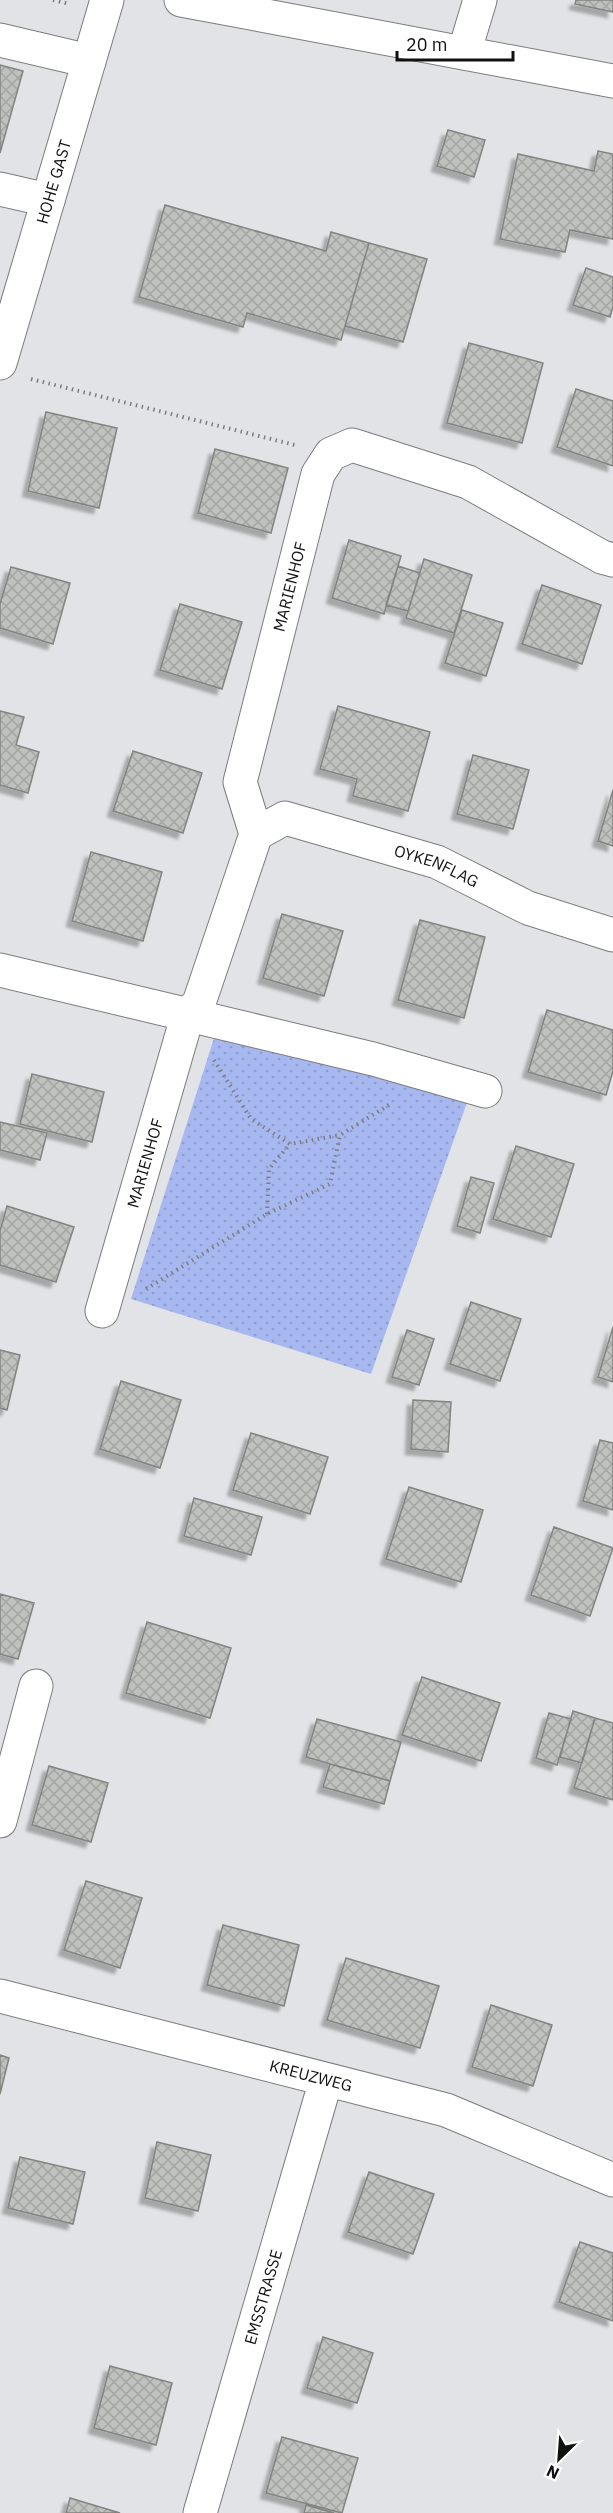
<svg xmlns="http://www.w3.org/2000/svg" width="613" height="2513" font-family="'IBM Plex Sans',sans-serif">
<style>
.park{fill:url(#park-dots)}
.building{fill:url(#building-cross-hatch);stroke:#838481;stroke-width:1.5;filter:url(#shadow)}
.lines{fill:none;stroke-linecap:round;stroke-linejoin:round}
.minor-casing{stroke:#7c7c7f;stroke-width:35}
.path{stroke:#7d7e80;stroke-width:4;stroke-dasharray:1.5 4.5;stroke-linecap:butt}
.minor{stroke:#fff;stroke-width:33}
.labels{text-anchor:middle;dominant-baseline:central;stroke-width:5;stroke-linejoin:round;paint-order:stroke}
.street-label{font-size:16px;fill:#101011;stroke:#fff}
</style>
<defs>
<pattern id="park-dots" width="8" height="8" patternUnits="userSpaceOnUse" patternTransform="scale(1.5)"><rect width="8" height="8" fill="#a7b7f0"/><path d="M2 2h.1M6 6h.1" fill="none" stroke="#8f9ccd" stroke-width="1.8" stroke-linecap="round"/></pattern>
<pattern id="building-cross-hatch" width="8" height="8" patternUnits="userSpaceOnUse" patternTransform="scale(1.5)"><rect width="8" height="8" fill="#bfc1be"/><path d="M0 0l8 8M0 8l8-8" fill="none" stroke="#a3a5a2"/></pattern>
<filter id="shadow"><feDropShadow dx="-5.5" dy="5.5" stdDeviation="1.5" flood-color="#0004"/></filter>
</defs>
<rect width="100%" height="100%" fill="#e2e3e6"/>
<path class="park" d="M215,1035l255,59 -99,280 -240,-75z"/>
<path class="building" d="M576,0h37v12l-38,-8z
M0,65l23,6 -23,82z
M448,130l37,10 -11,37 -37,-11z
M598,151l15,3v85l-43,-9 -5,22 -65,-13 18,-85 76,17z
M165,205l161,46 5,-19 38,11 -28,97 -94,-27 -4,14 -104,-30z
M369,243l58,16 -24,83 -58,-16z
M586,268l27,9v30l-3,10 -37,-12z
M469,343l74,20 -21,80 -75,-20z
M576,389l37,12v65l-56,-19z
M46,412l71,16 -18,80 -71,-17z
M215,449l73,19 -17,65 -73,-20z
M349,540l52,16 -17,58 -52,-16z
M424,559l48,16 -18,58 -48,-15z
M398,566l22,7 -12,38 -22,-6z
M11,567l59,16 -17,61 -53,-16v-24z
M542,585l59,20 -19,59 -60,-20z
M180,604l62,18 -20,67 -62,-19z
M462,610l41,13 -17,53 -41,-13z
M338,706l92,26 -22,79 -55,-15 4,-17 -37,-10z
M0,711l24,6 -8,28 23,7 -11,41 -28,-8z
M133,751l69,22 -19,60 -70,-22z
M473,755l56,15 -16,59 -56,-15z
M613,790v56l-15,-5z
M91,852l71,20 -19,69 -71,-20z
M282,914l61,17 -19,65 -61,-18z
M420,920l65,17 -21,81 -66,-18z
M547,1010l66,20v41l-7,24 -78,-23z
M32,1074l72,18 -12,50 -72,-18z
M0,1122l47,11 -7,27 -40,-10z
M516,1146l58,18 -23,73 -58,-18z
M471,1177l23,6 -14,50 -23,-7z
M7,1206l67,21 -18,55 -56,-17v-34z
M471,1302l50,17 -21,62 -50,-17z
M613,1327v55l-15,-5z
M407,1330l27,9 -15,46 -27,-8z
M0,1350l20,5 -13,55 -7,-2z
M121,1381l60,19 -21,68 -60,-19z
M413,1400l38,2 -3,50 -37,-3z
M251,1433l77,24 -18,57 -77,-24z
M600,1440l13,3v67l-30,-9z
M409,1487l74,23 -22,72 -75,-23z
M194,1498l68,19 -11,38 -67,-19z
M554,1527l59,21 -23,68 -59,-21z
M0,1594l34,9 -16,56 -18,-5z
M147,1622l84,26 -21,70 -84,-25z
M422,1677l78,26 -19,58 -79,-26z
M573,1711l22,7 -13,45 -22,-6z
M549,1713l22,6 -14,46 -21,-7z
M595,1718l18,5v77l-39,-12z
M317,1719l84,23 -11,39 -84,-24z
M330,1764l60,17 -6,23 -61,-17z
M49,1766l59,17 -17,59 -59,-17z
M86,1881l56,17 -22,70 -56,-18z
M223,1925l76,20 -15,61 -77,-21z
M346,1958l93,28 -19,62 -93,-28z
M491,2005l61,20 -19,61 -61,-19z
M0,2055l9,3 -9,36z
M157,2142l54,13 -13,56 -53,-13z
M20,2157l65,15 -12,52 -65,-16z
M369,2172l65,22 -21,60 -65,-22z
M580,2242l33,11v68l-54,-19z
M323,2337l50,16 -16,50 -50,-15z
M110,2366l62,17 -16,62 -62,-17z
M282,2437l76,21 -16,55 -76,-20z
M70,2498l50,15h-54z
M306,2505l28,8h-30z"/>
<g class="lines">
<g class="minor-casing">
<g id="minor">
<path d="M181,0l432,81"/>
<path d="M0,40l89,21"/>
<path d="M464,53l16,-53"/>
<path d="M0,189l48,11"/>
<path id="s1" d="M0,363l107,-363"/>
<path id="s2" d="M256,834l29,-16 152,44 91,46 85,27"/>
<path d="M0,970l373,89 112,32"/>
<path id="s3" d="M102,1311l86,-297 11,-11 57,-169 -16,-52 78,-308 13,-20 21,-9 116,37 134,75 11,3"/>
<path d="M0,1821l36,-135"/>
<path id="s4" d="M0,1996l446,114 167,70"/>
<path id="s5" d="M200,2513l126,-433"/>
</g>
</g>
<path class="path" d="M53,0l17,4
M31,379l264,66
M214,1060l37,59 39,25 50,-9
M267,1214l2,-45 21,-25
M146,1289l121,-75 63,-30 10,-49 52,-32"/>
<use href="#minor" class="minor"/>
</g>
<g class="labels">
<g class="street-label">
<text stroke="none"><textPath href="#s1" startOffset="189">HOHE GAST</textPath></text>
<text stroke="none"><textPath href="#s3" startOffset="759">MARIENHOF</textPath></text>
<text stroke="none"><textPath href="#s2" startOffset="192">OYKENFLAG</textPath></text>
<text stroke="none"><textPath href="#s3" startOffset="154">MARIENHOF</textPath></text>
<text stroke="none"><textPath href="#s4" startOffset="321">KREUZWEG</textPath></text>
<text stroke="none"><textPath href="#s5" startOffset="225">EMSSTRASSE</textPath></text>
</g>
</g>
<g transform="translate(559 2459) rotate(205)" stroke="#ffffff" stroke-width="4.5" paint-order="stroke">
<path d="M0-4.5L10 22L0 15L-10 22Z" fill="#101011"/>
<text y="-9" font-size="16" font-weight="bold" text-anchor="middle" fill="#101011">N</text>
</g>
<path d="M397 51v9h116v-9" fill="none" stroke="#101011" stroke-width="3"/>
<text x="406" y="51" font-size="18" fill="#101011" stroke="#ffffff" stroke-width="4.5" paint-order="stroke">20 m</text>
</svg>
